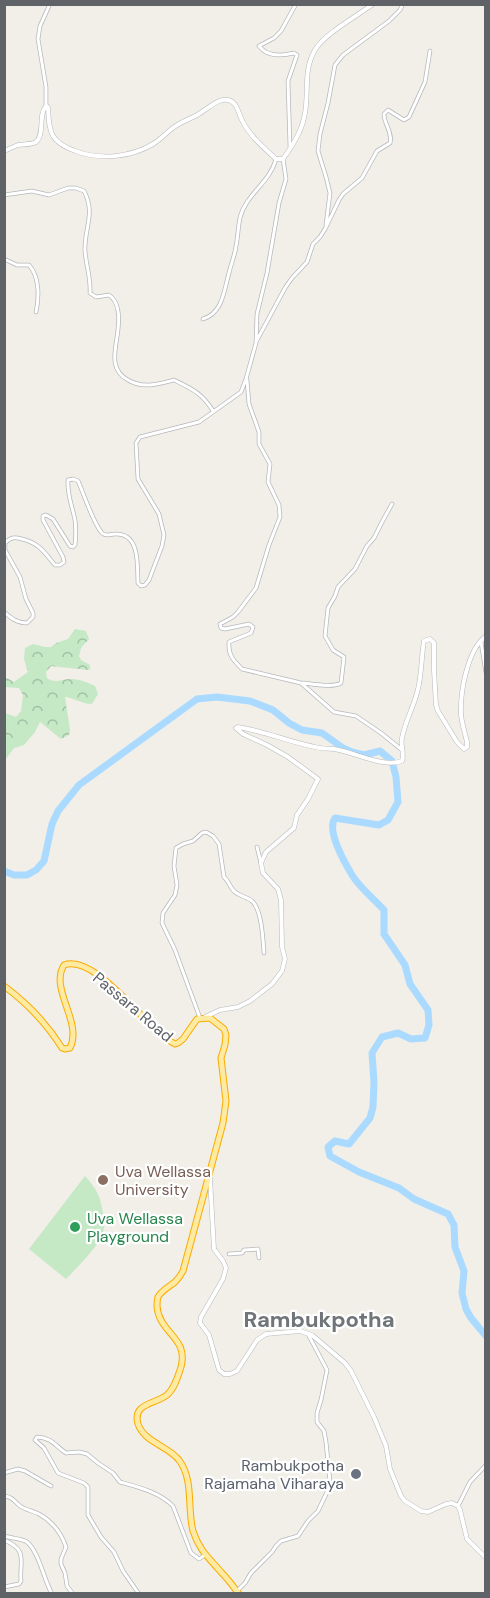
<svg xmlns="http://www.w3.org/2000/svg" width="490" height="1598" font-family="'DM Sans',sans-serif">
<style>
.forest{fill:url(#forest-crowns)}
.pitch{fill:#c5e8c5}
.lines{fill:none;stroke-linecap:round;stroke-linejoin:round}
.river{stroke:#aadaff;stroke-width:7}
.minor-casing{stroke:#b5b8bc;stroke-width:4.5}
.tertiary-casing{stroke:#b5b8bc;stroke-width:5}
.trunk-casing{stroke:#f9ab00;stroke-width:7}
.minor{stroke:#fff;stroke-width:3}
.tertiary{stroke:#fff;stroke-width:4}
.trunk{stroke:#feeaa1;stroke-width:5}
.education-dot{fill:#8d6e63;stroke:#fff;stroke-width:2}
.leisure-dot{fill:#2e9e5b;stroke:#fff;stroke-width:2}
.worship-dot{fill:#6b7280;stroke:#fff;stroke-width:2}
.labels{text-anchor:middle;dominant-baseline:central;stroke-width:4.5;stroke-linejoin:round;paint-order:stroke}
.street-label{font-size:16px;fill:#5f6368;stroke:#fff}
.education-label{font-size:16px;fill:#785e54;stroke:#fff;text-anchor:start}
.leisure-label{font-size:16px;fill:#27864d;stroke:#fff;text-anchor:start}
.worship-label{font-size:16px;fill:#5b616d;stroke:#fff;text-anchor:end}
.district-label{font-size:22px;font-weight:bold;fill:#70757a;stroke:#fff}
</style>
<defs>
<pattern id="forest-crowns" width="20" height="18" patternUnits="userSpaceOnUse" patternTransform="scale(1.5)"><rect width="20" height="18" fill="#c5e8c5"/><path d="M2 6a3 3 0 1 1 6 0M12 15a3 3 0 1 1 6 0" fill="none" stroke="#a3c0a4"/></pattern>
</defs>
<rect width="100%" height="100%" fill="#f1efe8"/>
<path class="forest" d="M75,629l11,2 3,8 -8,9 -2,8 2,4 9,5v4l-2,1 -37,-4 -5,6 1,6c8,6 14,1 24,1 8,0 16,3 24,7l3,8 -6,10c-11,0 -17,-6 -27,-7l5,33 -1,5 -8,4 -21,-17 -5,10 -11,13 -10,3 -9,12v-47l11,4 5,-6 2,-16 -4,-7 -14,-1v-10l9,5 14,-10 -4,-13 1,-11 8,-4 12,3h6l5,-4 12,-4z"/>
<path class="pitch" d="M85,1176c12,14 15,19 18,37 1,6 2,13 0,19 -5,16 -26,35 -37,47l-37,-30z"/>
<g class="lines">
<path class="river" d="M4,871l10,4h13l9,-5 8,-9 8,-37 6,-13 21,-26 118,-86 20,-2 33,4 23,9 16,13 13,7 20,3 21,15 9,4 12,3 16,-4 12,10 4,16 2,25 -10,18 -9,5 -44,-7c-9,13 10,45 17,57 8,13 22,24 32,35v24l21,31 5,19 18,26 1,15 -4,13 -14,1 -13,-6 -16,4 -10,16 2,29 -1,25 -3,11 -21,26 -14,-3 -7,6 2,9 29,16 40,16 15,11 34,15 6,11 1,22 9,24 -2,22 4,16 5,9 15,18"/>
<g class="minor-casing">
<path id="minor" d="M46,106v-19l-8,-48 2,-13 10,-22
M290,147l-2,-66 9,-26 -3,-2c-12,3 -27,4 -35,-7l15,-8 7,-7 15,-27
M4,195l28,-4 17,4 19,-7h8l8,3c12,23 0,37 1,60 1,14 6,27 5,42l6,4 13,-2c6,4 8,9 9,16 5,25 -16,55 10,69 15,9 31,4 46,0 18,9 28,13 39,31
M326,225l4,-32 -4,-16 -8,-26 2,-17 8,-31 7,-38 8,-10 46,-34 11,-11 3,-6
M4,259l13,6h12c11,12 10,33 7,47
M203,319c20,-6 21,-29 26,-46 2,-9 6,-18 7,-27 2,-9 2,-19 4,-28 5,-23 30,-35 36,-59
M257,340l28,-52 7,-10 15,-16 6,-18 7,-7 5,-8 14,-29 4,-6 19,-16 15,-27 13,-8c3,-10 -6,-19 -6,-29l4,-4 16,10 5,-3 16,-35 5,-31
M247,380l2,24 10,28v12l11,20 -2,18 11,23 1,12 -11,28 -13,43 -18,24 -5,5 -13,7 1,4 4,1 24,-5 4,3 -2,6 -22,9c-1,13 4,18 13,27l59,14 33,29 22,4 25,17 21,17
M4,612c7,6 13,11 23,11l6,-6v-4l-7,-14 -6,-22 -15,-27v-7c6,-6 9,-6 17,-4 17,4 22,13 33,26h5l4,-3 -1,-5 -20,-37v-4l3,-1 7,4 17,27 3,1 2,-2c1,-9 1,-17 0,-25 -3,-15 -8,-25 -7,-40l5,-1 5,2c6,13 15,42 24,52 4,4 8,1 13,1 26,-1 22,33 23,49l3,3 4,-1 4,-5 13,-34 2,-11 -5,-21 -21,-35 -2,-36 4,-6 59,-15 42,-30 5,-13 10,-36 1,-29 10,-41 12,-70 7,-24 -3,-20
M481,642l5,31
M303,683c10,1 30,5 38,0l3,-26 -11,-7 -8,-14 3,-28 7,-12 3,-9 17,-18 12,-23 7,-8 8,-16 10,-18
M257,847l4,16
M200,1018l-25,-68 -13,-27 1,-10 12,-18 2,-10 -3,-19 2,-18 7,-4 10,-3 9,-8 4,-1 7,4 6,8 5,33c5,4 6,11 11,15 5,4 12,5 17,9 10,9 11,39 12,52
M229,1254l13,-1 2,-3 14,-1 1,9
M4,1473l14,-4 7,2 26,15
M4,1496c9,1 10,5 16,10 6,4 13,5 19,8 14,8 22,18 27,33l-5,12v5l4,9 2,13 6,8
M458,1506l12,-24 16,-17
M4,1536c6,2 20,3 23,6 12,10 17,38 25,52
M4,1540c25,10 15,22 17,41l-2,3 -15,3
M237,1591l8,-8 6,-10 21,-21 4,-6 5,-5 17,-5 10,-15 10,-10 10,-21 2,-8 -4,-40 -2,-11 -7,-9v-9l4,-13 6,-30 -19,-36
M139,1594l-16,-23 -9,-19 -13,-15 -13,-22v-28l-4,-4 -26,-10 -14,-25 -9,-8 2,-3c16,1 18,9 29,16l13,-1 8,2 11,9 15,10 7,9c18,5 39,10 53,24l18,47 8,6 6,-4"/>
</g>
<g class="tertiary-casing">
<path id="tertiary" d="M4,151c5,-2 9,-4 14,-6 5,-1 13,0 18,-3 9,-8 2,-27 10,-36l2,1c1,27 3,36 30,45 25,8 53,5 75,-8 10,-6 16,-15 26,-20 8,-5 17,-7 24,-13 7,-4 16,-13 25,-11 10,2 10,14 15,22 7,14 21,26 33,37h7c8,-11 18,-27 21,-41 6,-23 -2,-46 11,-68 9,-16 42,-34 58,-46
M205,1017l15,-7 18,-3 12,-6 22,-17 10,-13 3,-12 -3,-12 -1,-47 -3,-11 -15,-16 -2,-10 5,-11 28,-24 3,-13 11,-16 10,-20 -30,-22 -21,-12 -24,-11 -7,-6 2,-1c26,4 51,15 77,20 6,2 13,1 19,2 20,3 49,19 68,12 3,-8 -2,-15 0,-23 3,-16 11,-30 15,-45 5,-17 4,-35 7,-52l6,-2 4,4v27l2,35 2,6 19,31 7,7 3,-2v-5c-2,-9 -5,-18 -6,-27 -1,-22 6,-65 25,-79
M210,1178l4,71 9,12 3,7 -3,11 -22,38 -1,6 9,12 10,35 5,4h6l7,-3 20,-31 9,-6 34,-3 12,4 33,28 6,8 23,46 12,29 4,23 11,27 4,5 16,10 7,1 18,-8 6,-1 6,3 2,4 7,29 19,19"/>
</g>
<g class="trunk-casing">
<path id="trunk" d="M4,986c23,17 43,38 58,62l3,1 5,-1c13,-26 -21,-59 -6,-83 33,-12 82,65 111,79l3,-1 5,-4 14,-20 13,-1 14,11 2,6 -1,10 -4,13 5,43 -3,22 -40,148c-2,4 -5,8 -8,11 -5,4 -14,9 -17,15 -1,3 -1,6 -1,9 2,28 32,31 24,61 -3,9 -6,21 -14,28 -11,9 -35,8 -29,29 6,18 30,22 41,36 15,20 8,48 14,71 6,19 16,27 28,41 7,7 12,14 18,22"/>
</g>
<use href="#minor" class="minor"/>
<use href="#tertiary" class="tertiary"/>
<use href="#trunk" class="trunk"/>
</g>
<circle class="education-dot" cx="103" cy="1180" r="6"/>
<circle class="leisure-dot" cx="75" cy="1227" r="6"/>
<circle class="worship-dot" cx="356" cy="1474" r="6"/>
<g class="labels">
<g class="street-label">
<text transform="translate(133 1007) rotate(40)">Passara Road</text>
</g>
<g class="education-label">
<text x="115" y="1171">Uva Wellassa<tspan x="115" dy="18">University</tspan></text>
</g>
<g class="leisure-label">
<text x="87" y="1218">Uva Wellassa<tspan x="87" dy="18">Playground</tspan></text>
</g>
<g class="worship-label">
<text x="344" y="1465">Rambukpotha<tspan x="344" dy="18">Rajamaha Viharaya</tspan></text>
</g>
<g class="district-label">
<text x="319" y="1319">Rambukpotha</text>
</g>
</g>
<rect width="490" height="1598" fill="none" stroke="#5f6368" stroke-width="12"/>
</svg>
